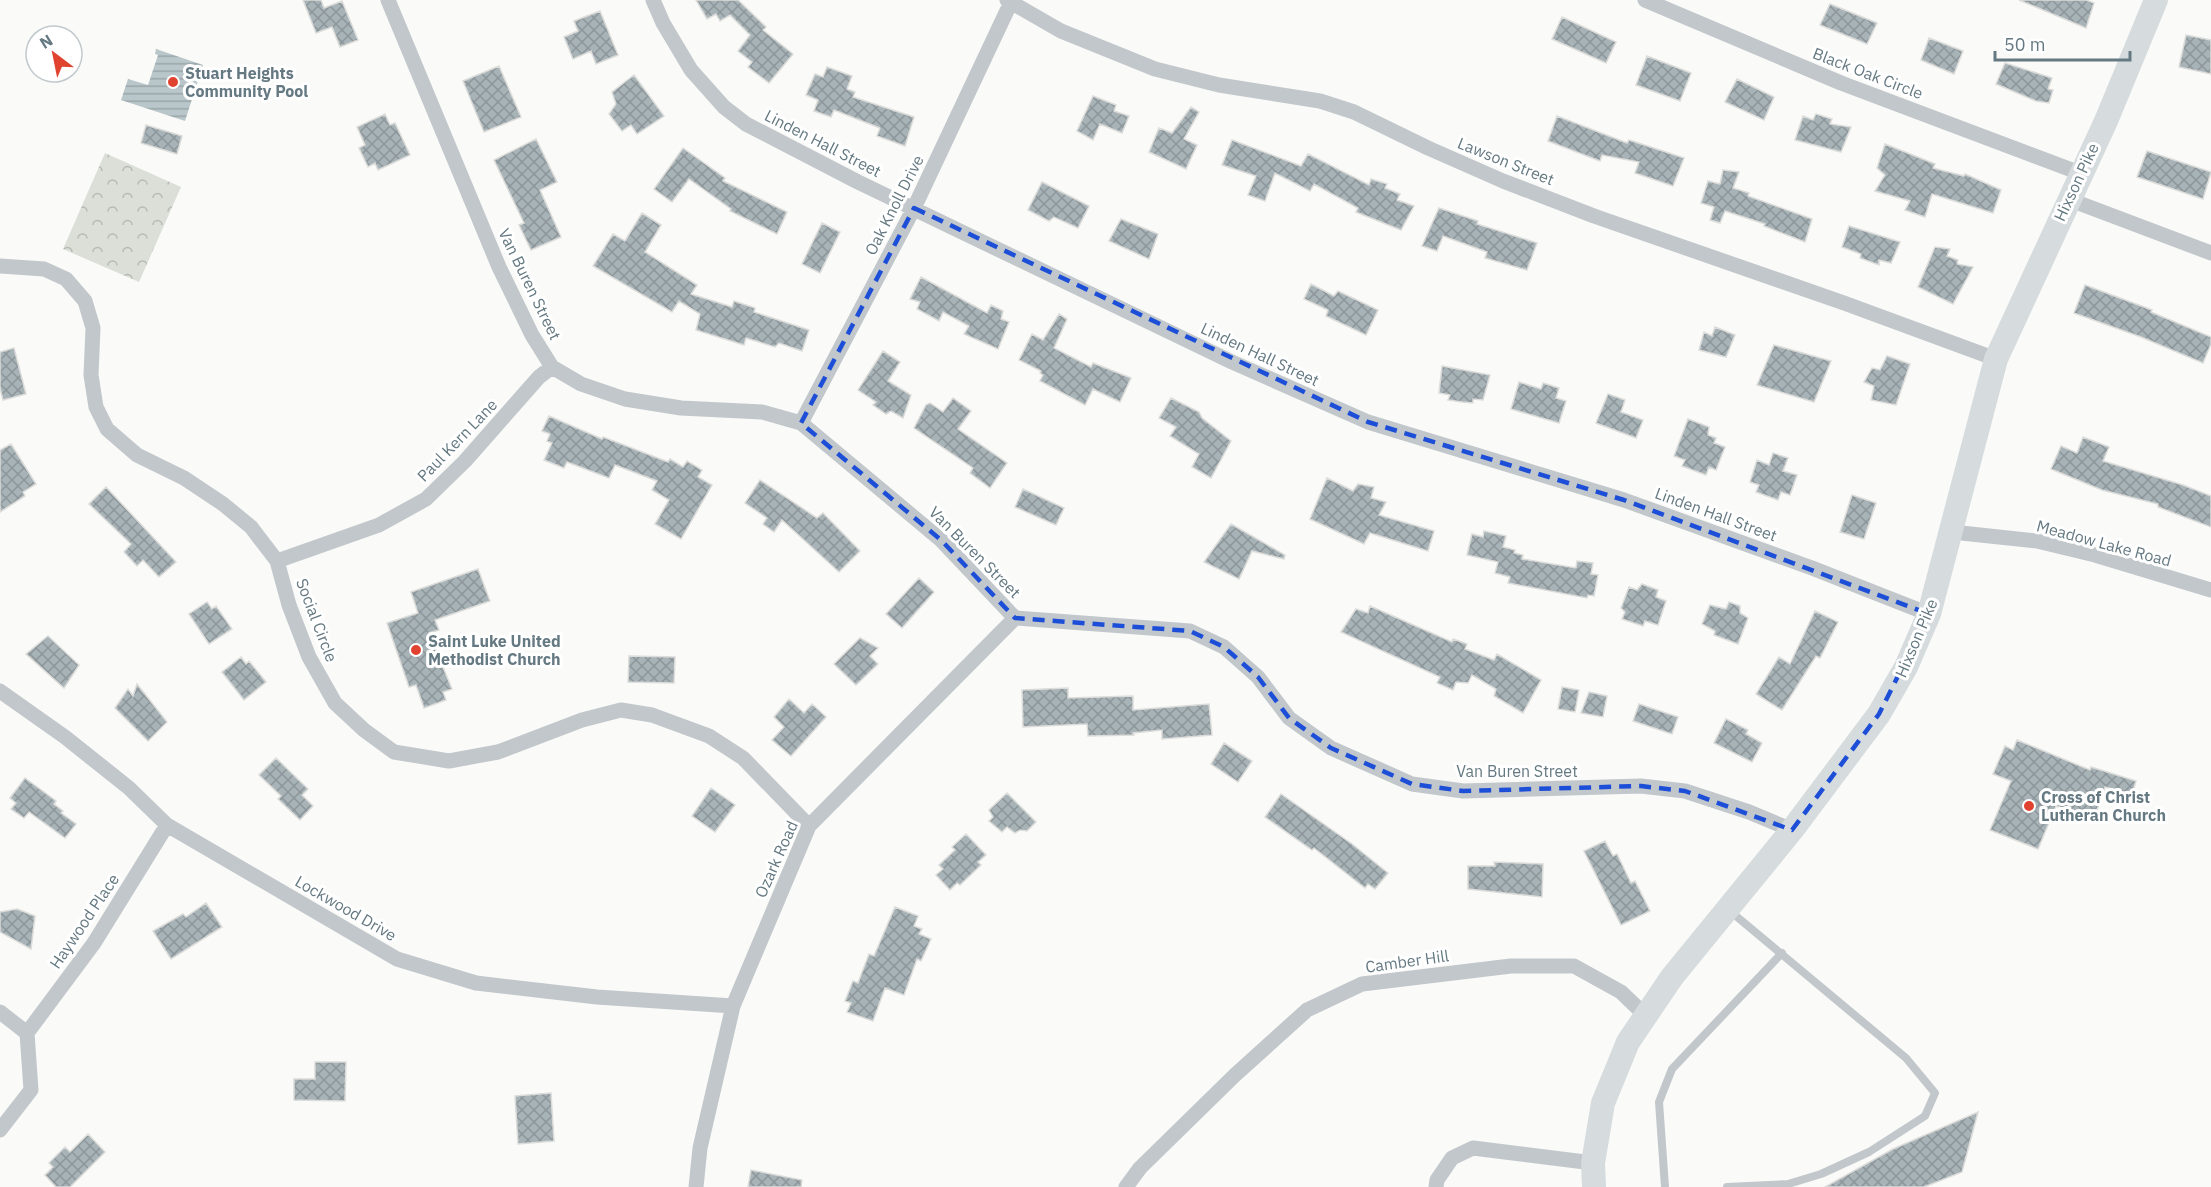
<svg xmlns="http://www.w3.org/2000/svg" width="2211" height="1187" font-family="'IBM Plex Sans',sans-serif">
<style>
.forest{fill:url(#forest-crowns)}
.water{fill:url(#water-rules)}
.building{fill:url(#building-cross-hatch);stroke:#dcdcda;stroke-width:1.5}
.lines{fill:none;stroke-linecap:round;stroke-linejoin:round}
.lane{stroke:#c1c7ca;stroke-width:8}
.street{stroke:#c1c7ca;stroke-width:15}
.primary{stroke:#d6dcde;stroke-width:24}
.marked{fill:none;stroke:#1d4ed8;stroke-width:4.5;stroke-dasharray:12 8;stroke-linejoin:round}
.poi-dot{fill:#e14331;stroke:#fff;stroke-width:2}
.labels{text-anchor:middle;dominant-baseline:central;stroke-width:6;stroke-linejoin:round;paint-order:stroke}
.poi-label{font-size:16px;font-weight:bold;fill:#657982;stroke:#fff;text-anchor:start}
.street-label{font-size:16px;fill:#657982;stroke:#fff}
</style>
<defs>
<pattern id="forest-crowns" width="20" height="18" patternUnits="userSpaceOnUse" patternTransform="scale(1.5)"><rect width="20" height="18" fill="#dbdfd7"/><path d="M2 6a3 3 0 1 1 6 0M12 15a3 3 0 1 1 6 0" fill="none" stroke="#b5bab4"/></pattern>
<pattern id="water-rules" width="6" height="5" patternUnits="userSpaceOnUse" patternTransform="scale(1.5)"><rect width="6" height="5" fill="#b9c7ca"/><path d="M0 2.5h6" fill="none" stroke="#9aa6a9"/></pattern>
<pattern id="building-cross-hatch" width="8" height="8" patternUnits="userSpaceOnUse" patternTransform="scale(1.5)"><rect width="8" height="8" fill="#a8b3b7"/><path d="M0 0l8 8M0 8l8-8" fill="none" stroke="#8c969a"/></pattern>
</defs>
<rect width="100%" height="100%" fill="#fafaf8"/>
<path class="forest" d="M105,153l76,34 -42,95 -76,-33z"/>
<path class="water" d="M156,49l47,16 -18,56 -64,-21 7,-21 20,6 10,-30 -3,-1z"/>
<path class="building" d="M303,0h18l3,8 18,-7 16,39 -18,7 -8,-20 -16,6z
M696,0h42l28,27 -3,3 30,24 -24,29 -21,-16 4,-5 -14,-11 12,-16 -20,-20 -10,6 -4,-7 -9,5z
M2019,0h67l8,3 -8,25z
M1830,4l47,19 -10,21 -47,-19z
M600,11l18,44 -22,9 -5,-13 -18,8 -9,-22 14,-6 -4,-10z
M1562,17l54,25 -10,21 -54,-24z
M2186,35l25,5v34l-32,-7z
M1929,38l34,13 -9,23 -33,-14z
M1647,56l44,17 -11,28 -44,-16z
M2005,63l47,15 -4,11 5,1 -4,13 -13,-2 -40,-17z
M499,66l22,51 -37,15 -21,-51z
M827,67l25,9 -5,13 8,3 -2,5 61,20 -9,29 -28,-10 3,-8 -46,-18 -3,7 -17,-6 4,-11 -12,-5 9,-21 8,3z
M634,75l30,41 -27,18 -6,-9 -9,6 -13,-17 7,-10 -4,-12z
M1737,79l37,18 -10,23 -39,-18z
M1093,96l23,9 -2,6 15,5 -7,17 -22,-9 -7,16 -16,-9z
M1191,107l8,5 -15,27 13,6 -11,24 -37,-17 10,-24 13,5z
M385,114l5,11 5,-2 15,32 -32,15 -3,-7 -7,4 -9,-19 6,-3 -8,-18z
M1816,114l16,5 -2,5 21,3 -10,25 -46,-12 8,-24 10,4z
M1557,116l70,27 2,-3 55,18 -11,28 -38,-13 4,-11 -37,-7 -2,6 -52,-20z
M146,125l36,11 -5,18 -36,-11z
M536,139l21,43 -17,8 21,47 -30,13 -12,-25 5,-2 -30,-63z
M1232,140l69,26 7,-12 61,31 2,-6 16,5 -2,4 15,6 -3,6 17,6 -13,24 -45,-18 2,-4 -44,-24 -4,7 -35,-18 -10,28 -17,-6 8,-19 -34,-11z
M1885,144l50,20 -2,4 31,8 1,-2 36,16 -8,23 -61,-19 -7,23 -20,-7 5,-9 -35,-10 10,-16 -8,-7z
M683,148l42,30 -2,3 64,31 -10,22 -47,-23 1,-2 -42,-30 -17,23 -18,-13z
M2147,151l64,21 -8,27 -66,-22z
M1723,170l16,2 -6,16 16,5 -1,3 64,23 -7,23 -41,-16 1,-2 -40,-13 -5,12 -10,-3 4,-13 -13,-4 7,-22 12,3z
M1042,182l47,24 -11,22 -24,-11 -5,4 -21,-11z
M1439,208l39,13 -1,3 60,19 -10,27 -42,-12 2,-6 -44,-16 -6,15 -15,-5z
M642,213l19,12 -16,27 52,33 -6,9 41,13 2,-6 21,7 -1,4 55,18 -7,21 -23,-8 -4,4 -29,-9 -2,7 -48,-15 4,-16 -21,-13 -7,11 -79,-46 20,-32 12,7z
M1121,219l37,15 -9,25 -40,-18z
M822,223l18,9 -20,41 -18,-9z
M1849,226l51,16 -9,21 -12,-3v5l-19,-7 1,-4 -19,-7z
M1935,247l15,2 -3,7 11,4 -1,4 16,3 -20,37 -35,-17z
M921,277l66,36 4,-8 12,6 -2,8 8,3 -11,27 -34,-15 5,-8 -26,-14 -4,9 -22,-12 3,-7 -10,-3z
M1311,284l23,12 4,-5 40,19 -12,25 -40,-19 2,-6 -24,-11z
M2085,285l67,25 -1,2 60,25v7l-8,19 -62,-26 -67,-24z
M1059,314l8,5 -13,29 37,19 2,-4 38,15 -11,24 -27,-13 -8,16 -45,-24 3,-6 -3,-2 1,-2 -22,-11 13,-26 11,6z
M1715,327l20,8 -9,22 -27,-7 5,-18 8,4z
M1774,345l57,16 -17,41 -57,-17z
M14,348l12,46 -23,6 -3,-12v-36z
M883,351l17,11 -12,19 23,14 -8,23 -12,-7 -5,3 -13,-9 3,-3 -18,-12z
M1887,356l23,8 -14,41 -25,-5 3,-14 -10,-4 8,-14 8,2z
M1442,366l48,9 -7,25 -10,-1v4l-11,-1 -14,-2 2,-5 -11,-2z
M1519,382l22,7 2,-6 16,5 -3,10 10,3 -7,22 -48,-14z
M1608,394l17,6 -4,12 22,8 -7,18 -40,-15z
M953,398l18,13 -13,18 49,34 -17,25 -20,-15 3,-5 -59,-40 12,-23 4,-2 13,9z
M1171,398l28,14 3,6 29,23 -20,37 -19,-11 7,-13 -29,-18 6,-9 -17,-9z
M549,416l53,23 1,-2 65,25 2,-3 13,8 4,-6 15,9 -4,7 14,8 -31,54 -26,-15 14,-24 -17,-10 5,-9 -42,-16 -6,13 -42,-16 -3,6 -20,-8 8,-17 -5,-2 3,-7 -8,-3z
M1688,419l21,8 -1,8 8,3 -2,5 11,4 -9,23 -7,-3 -3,8 -24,-9 3,-6 -11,-4z
M2083,437l26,10 -6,14 80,24 28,11v31l-53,-20v-3l-56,-14 -51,-21 10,-23 16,7z
M11,444l25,40 -13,8 2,4 -25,16v-62z
M1773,453l15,5 -5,13 14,4 -7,20 -9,-3 -3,8 -22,-8 3,-7 -9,-3 7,-22 12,5z
M1327,478l26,13 5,-7 16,3 -3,11 15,4 -7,13 55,16 -6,20 -58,-18 -6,11 -54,-25z
M760,480l57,38 6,-5 37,38 -21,21 -57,-52 -8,12 -11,-8 4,-6 -22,-15z
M106,487l70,75 -17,15 -16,-17 -6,6 -13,-14 7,-8 -42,-40z
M1023,489l41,19 -8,17 -41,-18z
M1852,495l24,8 -12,36 -24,-7z
M1231,524l54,31 -1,4 -32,-8 -13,28 -35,-17z
M1484,531l22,5 -3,11 12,3 -1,3 9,2 -1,4 54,9 1,-7 16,2 -2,11 7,1 -4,21 -6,-1 -1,3 -79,-15 2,-6 -15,-4 3,-11 -31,-7 5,-21 11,3z
M478,569l12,32 -55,19 4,10 -10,3 23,56 -9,3 3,8 -22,8 -8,-23 -7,2 -22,-64 31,-10 -7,-21z
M919,578l15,14 -32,36 -16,-14z
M1642,584l16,6 -2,7 10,4 -8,24 -13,-4 -2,5 -21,-7 3,-7 -4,-4 8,-21 8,3z
M207,602l5,7 4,-3 16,23 -23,15 -20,-30z
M1729,602l11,4v7l8,5 -10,26 -24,-9 1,-4 -13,-7 8,-19 16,4z
M1370,606l82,36 1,-3 14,5 -2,5 29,11 3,-6 44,26 -18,33 -29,-17 2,-7 -24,-14 -4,8 -12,-1 -3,8 -16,-7 3,-6 -99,-45 15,-23 12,4z
M1815,611l23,11 -18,36 -4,-2 -34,54 -26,-16 23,-37 11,7z
M48,636l31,29 -15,23 -38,-34z
M860,638l18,10 -8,8 8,8 -22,21 -22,-21z
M629,656l46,1 -1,26 -46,-1z
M241,657l5,7 3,-3 17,21 -22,18 -22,-28z
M137,684l30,38 -19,19 -33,-33 13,-19 5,7z
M1562,687l17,3 -4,22 -17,-3z
M1068,688v10l65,-2v14l76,-6 3,31 -50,4v-9l-29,3 1,2 -46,1 -1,-12 -64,3 -1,-37z
M1589,692l18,4 -4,21 -22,-4z
M789,699l15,14 8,-9 14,13 -35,39 -19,-16 12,-13 -10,-10z
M1639,704l39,13 -6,17 -39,-13z
M1726,719l22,11 -2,4 16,9 -10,19 -38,-19z
M2017,740l73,30 1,-3 45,14 -4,14 -27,-8 -11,32 -38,-13 -18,43 -48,-19 21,-49 -18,-7 12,-28 8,4z
M1224,743l28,18 -14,21 -27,-18z
M276,758l32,31 -6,6 11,11 -13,14 -22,-21 3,-3 -22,-21z
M25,778l31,23 -2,3 9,7 -2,2 15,11 -11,14 -36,-26 -5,6 -13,-9 5,-6 -6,-5z
M711,788l24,17 -20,27 -23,-16z
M1007,793l29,29 -9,9 -7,-1 -5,3 -8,-6 -5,5 -13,-11 4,-4 -4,-7z
M1281,794l71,50 36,29 -13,16 -7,-5 -3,4 -51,-40 -2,2 -47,-33z
M966,834l20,21 -8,7 3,3 -21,20 -3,-2 -7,7 -14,-15 7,-6 -4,-4 16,-15 -3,-3z
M1605,841l8,15 4,-2 14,29 4,-2 15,30 -29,14 -37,-74z
M1494,862l49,2 -1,33 -74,-8v-23h27z
M206,903l16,24 -51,32 -18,-28 30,-17 3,3z
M895,907l23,9 -4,10 8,3 -3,5 12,5 -10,22 -4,-2 -13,36 -19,-7 -12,33 -26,-9 4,-9 -6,-2 8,-20 5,2 11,-29 5,2z
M17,909l18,7 -4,33 -31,-17v-20z
M315,1062h31l-1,39 -51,-1v-21h21z
M551,1093l3,48 -36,3 -3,-48z
M1978,1112l-16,60 -38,15h-99l68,-38z
M88,1134l17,18 -35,35h-14l-11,-12 8,-8 -4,-4 16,-16 5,5z
M751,1170l51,10 -1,7h-53z"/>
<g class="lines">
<path class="lane" d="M1665,1187l-6,-85 13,-33 110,-116
M1727,1187l61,-3 33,-10 48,-22 56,-36 10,-23 -29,-35 -176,-147"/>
<path class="street" d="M388,0l111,267 33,68 20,32 29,17 44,15 56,9 81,4 39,11 140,117 74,78 175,13 34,16 34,30 31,41 42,30 81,36 51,7 178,-5 44,5 64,21 43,18
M653,0l10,23 28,47 33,37 22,17 112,58 374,180 136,60 256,78 188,68 117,46
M1007,0l54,31 94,38 64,16 101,16 34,11 74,36 75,33 91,35 250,87 152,56
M1645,0l196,83 239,90
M2068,199l143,54
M0,266l44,3 22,10 19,22 8,27 -2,47 5,32 11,22 30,26 47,23 39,26 28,23 26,34 12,44 20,52 26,46 29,27 30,22 55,9 49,-9 84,-32 39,-10 31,5 57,21 34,22 66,68
M801,423l113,-215 98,-208
M1952,532l85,9 58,14 116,35
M277,561l102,-36 47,-26 39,-38 74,-84 13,-10
M0,691l65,46 64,51 38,37 230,134 79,24 121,14 136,9
M0,1012l27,21
M27,1033l67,-90 73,-118
M0,1130l31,-40 -4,-57
M696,1187l4,-39 33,-142 76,-180 206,-208
M1126,1187l14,-19 95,-93 72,-65 55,-26 149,-18h63l47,26 25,24
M1436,1187l1,-7 15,-22 21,-10 120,15"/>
<path class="primary" d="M1594,1187l-1,-24 10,-60 25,-61 44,-65 120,-147 87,-116 27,-47 23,-53 67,-255 110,-238 50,-121"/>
</g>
<path class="marked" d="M914,208l454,214 256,78 305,114 -50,100 -87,116 -107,-39 -44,-5 -178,5 -51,-7 -81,-36 -42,-30 -31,-41 -34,-30 -34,-16 -175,-13 -74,-78 -140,-117z"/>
<g class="poi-dot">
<circle cx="173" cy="82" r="6"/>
<circle cx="416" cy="650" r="6"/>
<circle cx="2029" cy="806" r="6"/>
</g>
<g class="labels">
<g class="poi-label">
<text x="185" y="73">Stuart Heights<tspan x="185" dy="18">Community Pool</tspan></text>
<text x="428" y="641">Saint Luke United<tspan x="428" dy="18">Methodist Church</tspan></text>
<text x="2041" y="797">Cross of Christ<tspan x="2041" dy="18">Lutheran Church</tspan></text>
</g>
<g class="street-label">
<text transform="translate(1868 73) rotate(21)">Black Oak Circle</text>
<text transform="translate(823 143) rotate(27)">Linden Hall Street</text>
<text transform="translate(1506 161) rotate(22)">Lawson Street</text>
<text transform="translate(2076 182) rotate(-65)">Hixson Pike</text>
<text transform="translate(894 205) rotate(-63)">Oak Knoll Drive</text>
<text transform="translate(530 284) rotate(64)">Van Buren Street</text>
<text transform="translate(1260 354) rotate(25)">Linden Hall Street</text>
<text transform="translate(457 440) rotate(-46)">Paul Kern Lane</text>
<text transform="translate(1716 514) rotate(20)">Linden Hall Street</text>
<text transform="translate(2104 543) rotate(15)">Meadow Lake Road</text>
<text transform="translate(975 552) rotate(45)">Van Buren Street</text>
<text transform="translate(317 620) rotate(69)">Social Circle</text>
<text transform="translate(1916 638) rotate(-67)">Hixson Pike</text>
<text x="1517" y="771">Van Buren Street</text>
<text transform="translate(776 859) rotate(-66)">Ozark Road</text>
<text transform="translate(346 908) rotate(30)">Lockwood Drive</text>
<text transform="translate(84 921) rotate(-56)">Haywood Place</text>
<text transform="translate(1407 961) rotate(-8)">Camber Hill</text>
</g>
</g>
<g transform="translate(54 54) rotate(328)"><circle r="28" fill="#ffffff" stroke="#c1c9cd" stroke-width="1.5"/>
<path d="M0-4.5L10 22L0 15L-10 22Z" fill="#e14331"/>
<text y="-9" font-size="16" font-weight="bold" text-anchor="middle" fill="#657982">N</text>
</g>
<path d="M1995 51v9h135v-9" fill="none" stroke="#657982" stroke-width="3"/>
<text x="2004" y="51" font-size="18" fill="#657982" stroke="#ffffff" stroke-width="4.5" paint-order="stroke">50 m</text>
</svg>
